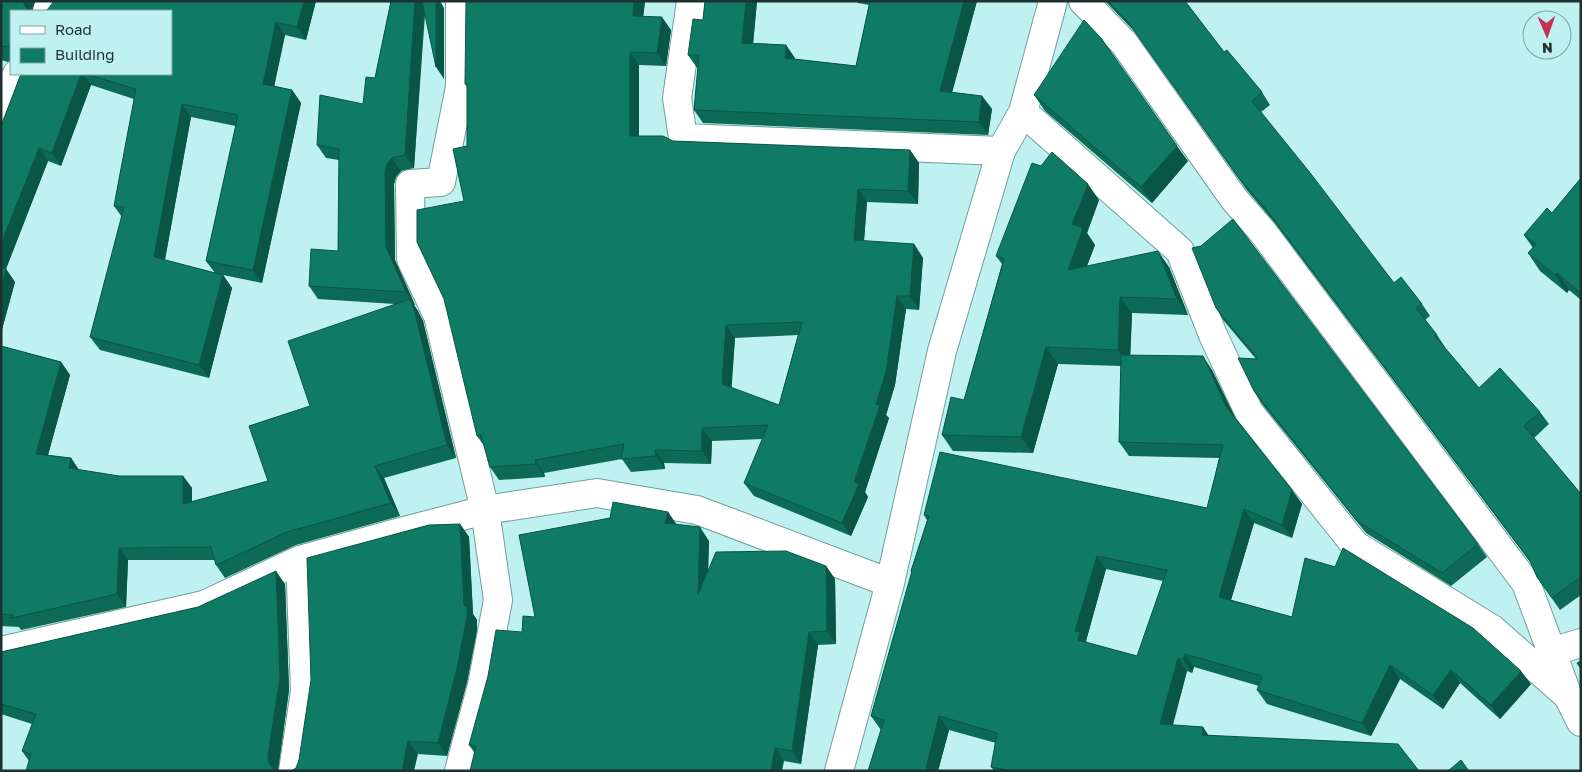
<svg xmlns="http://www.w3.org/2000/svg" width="1582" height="772" font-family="'Golos Text',sans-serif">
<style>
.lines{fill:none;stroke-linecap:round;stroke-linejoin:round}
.street-casing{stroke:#6f9f9e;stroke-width:30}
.street{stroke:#fff;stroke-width:28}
.wall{fill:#0d6a56;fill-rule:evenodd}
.shaded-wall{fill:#0a5646}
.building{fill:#0f7b64;stroke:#0a5646;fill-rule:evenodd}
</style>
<rect width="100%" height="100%" fill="#bef1ef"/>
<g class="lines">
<g class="street-casing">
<path id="street" d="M691,1l-14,97 6,40 318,13
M1083,1l41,42 110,156 28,32 264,352 42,113
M47,11l4,-10
M1,108l16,-34
M1023,112l157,139 33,84 36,77 106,133 137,84 76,67 13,26
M1,651l203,-46 96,-45 93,-26 92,-24 112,-17 100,17 193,73
M1551,652l30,-9
M293,771l12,-80 -5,-131
M459,771l23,-86 16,-85 -13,-90 -47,-194 -27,-57 -1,-75 31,-2 19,-95v-86
M839,771l51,-188 52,-232 59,-200 22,-39 30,-111"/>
</g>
<use href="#street" class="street"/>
</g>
<path class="wall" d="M1,1h34l-3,10h-21v49l-3,2 -7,-2z
M316,1l-10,39 -21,-5 -11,51 18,4 9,13 -39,180 -39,-8 9,13 -23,90 -109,-28 -10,-13 32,-120 -8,-11 20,-107 -43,-14 -30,81 -13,-5 -42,108 9,13 -14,51v-207l20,-52h150zM191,117l45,9 -30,135 9,12 -50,-13z
M391,1l53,7v71l-19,-64 -11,153 -13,3 -5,6 -2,7 1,76 20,45h-1l4,6 5,10 33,137 -72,20 16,38 -104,29 -71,33 -9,-13 -1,-5h-87l-2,47 -105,23 -2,-3 -18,-1v-280l60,16 9,13 -22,80 23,3 8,12 40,6h64l9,12v14l76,-21 42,-75 85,-102 -77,-5 -9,-13 29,-35 1,-91 -13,-2 -9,-13 46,-41 12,-26z
M473,1h172l-2,15 28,14 -5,36 -27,-1v71l34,5 237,9 9,13 -1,41 -51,-2 -3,39 50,3 9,14 -4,52 -13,-1 -11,76 -9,30 3,3 -24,74 3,5 -17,39 -97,-40 -10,-13 19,-44 -51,2 -1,23 -47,-1 1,6 -34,3 -9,-13 -78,14 1,4 -46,3 -9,-13 -5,-20 -8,-11 -13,-235 3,-55v-59l-2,-3zM798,335l-19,70 -48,-17 4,-50z
M757,1l-4,42 33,2 9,14 61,7 13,-61 -11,-2 -1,-2h120l-25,91 30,4 10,13 -4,26 -285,-12 -9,-13 4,-42h-1l-9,-13 15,-35z
M1105,1h80l39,51 38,40 8,13 -9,7 133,171 28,21 8,12 -5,4 12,15 8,12 -1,1 35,40 61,24 9,12 -15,14 47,56v101l-21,15 -23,-33 -6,-14 -257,-341 -28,-33 -109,-155z
M1034,95l154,66 -36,42 -107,-92z
M1581,178v122l-12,-10 -2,3 -27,-22 -12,-18 5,-5 -9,-13 28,-22z
M1099,200l-12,33 8,12 -8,21 82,1 19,48 -56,-2 -2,42 82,15 23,47 67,87 -10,34 -38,-15 -23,77 300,84 -31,35 -40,-36 -17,26 -43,-30 -29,57 -104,-32 -10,-14 2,-4 -65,-19 -2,6 -5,-2 -14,54 30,2 5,8 211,36h-425l-3,-4 5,-24 -47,-13 -11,41h-70l13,-41 -10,-14 41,-143 -1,-2 16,-51 -3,-5 283,-7 12,-50 -90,-2 -10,-14 2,-76 -63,-2 -25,89 -80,-2 -11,-16 22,-35 38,-136 -6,-8zM1106,569l57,12 -26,75 -50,-13 -1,-2z
M1216,308l262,236 9,13 -36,29 -85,-53 -104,-129 -8,-13 2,-32 -32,-38z
M668,512l8,12 33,17 -1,29 118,-4 9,13 1,65 -18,1 -17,119 -17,-3 -310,-9 -5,-7 53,-113 13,-15z
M460,524l9,13 4,77 4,6v10l-10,52 -20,74 -29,-2 -122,14z
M285,584l4,106 -11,79 -249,-8 -7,-10 10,-27 -31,-10v-62l197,-45z"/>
<path class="shaded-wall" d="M23,1h12l-3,10h-4z
M304,1h12l-10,39 -9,-13z
M415,1h10l-11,167 -9,-13z
M436,1h4l4,7v71l-8,-12z
M634,1h11l-3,28 -9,-13z
M746,1h11l-5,55 -10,-13z
M964,1h13l-28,103 -9,-13z
M662,17l9,13 -5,36 -9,-13z
M276,22l9,13 -13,62 -9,-13z
M786,45l9,13 -1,13 -9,-13z
M630,52l9,13v84l-9,-13z
M81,74h2l8,11 -30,81 -9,-13z
M292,90l9,13 -39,180 -9,-13z
M982,96l10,13 -4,26 -9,-13z
M182,104l9,13 -28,153 -9,-13z
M1177,146l11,15 -36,42 -11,-16z
M39,148l9,13 -46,118 -1,-35z
M910,150l9,13 -1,41 -10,-13z
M392,158l9,13 -5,6 -2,7 1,76 20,45 -9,-13 -20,-45 -1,-76 2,-7z
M1088,184l11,16 -12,33 8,12 -16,41 -11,-16 4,-46z
M858,189l9,13 -4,51 -9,-13z
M914,244l9,14 -4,52 -9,-14z
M1158,251l11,16 19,48 -11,-16z
M6,269l9,13 -14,51v-46z
M1557,273l12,17 -2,3 -12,-18z
M223,275l9,13 -23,90 -10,-13z
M897,296l9,13 -11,76 -9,30 3,3 -24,74 3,5 -17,39 -9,-13 34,-119z
M1120,297l12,16 -2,53 -12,-16z
M410,299l8,12 5,10 33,137 -9,-13z
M726,325l9,13 -4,59 -9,-13z
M1046,347l12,17 -25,89 -12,-16z
M1203,356l9,14 25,52 -10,-14z
M61,362l9,13 -25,91 -9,-12z
M702,428l10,13 -1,23 -9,-13z
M655,450l9,13 1,6 -9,-13z
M71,458l8,12 -10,-2z
M535,460l9,13 1,4 -9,-13z
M375,466l9,12 16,38 -9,-13z
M183,476l9,12v29l-9,-13z
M1292,490l10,14 -10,34 -10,-13z
M1244,509l10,14 -26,87 -9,-13z
M668,512l9,13 -12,-2z
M460,524l9,13 4,77 4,6v10l-10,52 -20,74 -9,-13 26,-137z
M700,527l9,14 -2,66 -9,-13z
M119,548l9,12 -2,47 -9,-13z
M1097,556l9,13 -20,72 3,5 -11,-6 -3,-9z
M826,566l9,13 1,65 -9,-13z
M276,571l9,13 4,106 -11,81h-4l-5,-8 -1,-7z
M809,632l9,13 -17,119 -9,-13z
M1185,654l9,13 -2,6 -9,-14z
M1178,658l9,13 -18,67 -9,-14z
M1390,665l10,14 -29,57 -9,-13z
M1451,670l9,13 -17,26 -10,-14z
M1521,671l10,13 -31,35 -9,-14z
M939,716l10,14 -11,41h-10l-2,-3z
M1203,727l9,14 -10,-6z
M408,741l10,13 -4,17h-12z
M775,748l9,13 -2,10h-11z"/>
<path class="building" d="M1,1h22l3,7 5,3h-20v35h-5l-5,1z
M53,1h251l-7,26 -21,-5 -13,62 29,6 -39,180 -47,-9 32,-146 -56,-11 -28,153 69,18 -24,90 -109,-28 34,-130 -10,-1 22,-117 -50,-15h85v-63h-126l2,-1 5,-6z
M391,1h24l-10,154 -13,3 -5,6 -2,7 1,76 20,45 -97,-6 2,-37 27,2 1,-102 -22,-4 3,-50 43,9 3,-27 9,1z
M422,1h14v66z
M466,1l7,2v-2h161l-1,15 29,1 -5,36 -27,-1v84h33l10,5 237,9 -2,41 -50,-2 -4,51 60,4 -4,52h-13l-11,76 -10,32 4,1 -26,77 5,2 -17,39 -98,-40 24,-58 -66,3v23l-47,-1 1,6 -35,3 3,-15 -89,16 1,4 -46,3 -9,-32 -4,1 -33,-137 -27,-57v-32l47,-9 -11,-52 14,-3v-62h-2zM802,322l-23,83 -57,-21 4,-59z
M705,1h41l-4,42 44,2 -1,13 71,8 14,-65h94l-24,90 42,5 -3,26 -285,-12 5,-55h-11l5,-36 10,1z
M1108,1h77l39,51 3,-2 35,42 -10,9 59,73 83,109 7,-6 21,27 -6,4 21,27 -2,1 44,52 21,-20 40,44 -16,14 57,68v83l-29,21 -15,-21 -7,-16 -264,-352 -28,-32 -110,-155z
M1084,20l17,18 76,108 -36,41 -107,-92z
M21,74h60l-29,79 -13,-5 -38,96v-118z
M1052,152l36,32 -16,40 11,4 -15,42 90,-19 19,48 -57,-2 -2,53 -72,-3 -25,90 -79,-2 9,-38 13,3 40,-141 -8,-3 36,-93 9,3z
M1581,178v115l-24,-20 -2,2 -27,-22 8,-9 -12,-9 23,-27 5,5z
M1233,219l245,325 -36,29 -85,-52 -103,-130 -16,-33 20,1 -42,-51 -24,-60 9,-2z
M1,268l5,1 -5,18z
M410,299l4,10 33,136 -72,21 16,37 -104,29 -71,33 -5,-18 -92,1 -2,46 -105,24 1,-3 -12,-1v-268l60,16 -25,92 35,4 -2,10 50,8h64v28l85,-23 -19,-55 61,-20 -22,-65z
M1121,355l82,1 24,52 65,82 -10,35 -38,-16 -25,88 73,20 13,-59 30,9 8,-19 130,80 48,43 -30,34 -40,-35 -18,25 -43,-30 -28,58 -105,-33 5,-14 -77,-22 -2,5 -5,-1 -18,66 43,3 -1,8 196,9 21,27h-406l-22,-4 6,-34 -58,-17 -13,52 8,3h-66l16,-51 -13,-4 41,-145h-1l18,-55 -5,-1 16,-63 267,56 16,-63 -104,-3zM1097,556l70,14 -30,86 -59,-16 2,-8 -5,-1z
M613,502l55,10 -3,11 35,4 -2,67 18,-42 70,-1 40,15 1,65 -18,1 -17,119 -17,-3 -4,23h-301l6,-25 -7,-1 19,-69 8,-46 26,2 1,-16 12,1 -16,-82 91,-17z
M460,524l4,82h3v10l-10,52 -19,75 -30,-2 -6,30h-111l5,-3 3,-8 12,-80 -4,-122 122,-33z
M276,571l4,106 -12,79 1,7 5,7 2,1h-250l5,-17 -9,-3 14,-37 -35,-10v-52l197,-45z
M1581,661v8l-4,-6z
M1461,760l8,11h-21z"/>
<rect width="1582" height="772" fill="none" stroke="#1d3130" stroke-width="5"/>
<rect x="10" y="10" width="162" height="65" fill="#bef1ef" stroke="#7ea4a3"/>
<rect x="20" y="26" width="25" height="8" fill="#ffffff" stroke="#7ea4a3"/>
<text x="55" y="35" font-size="15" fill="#1d3130">Road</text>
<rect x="20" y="48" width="25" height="15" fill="#0f7b64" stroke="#7ea4a3"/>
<text x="55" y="60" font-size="15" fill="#1d3130">Building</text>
<g transform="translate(1547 35) rotate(178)"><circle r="24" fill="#bef1ef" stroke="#7ea4a3"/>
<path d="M0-4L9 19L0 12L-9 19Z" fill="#c13151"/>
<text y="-8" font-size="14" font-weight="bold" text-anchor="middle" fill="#1d3130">N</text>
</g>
</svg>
